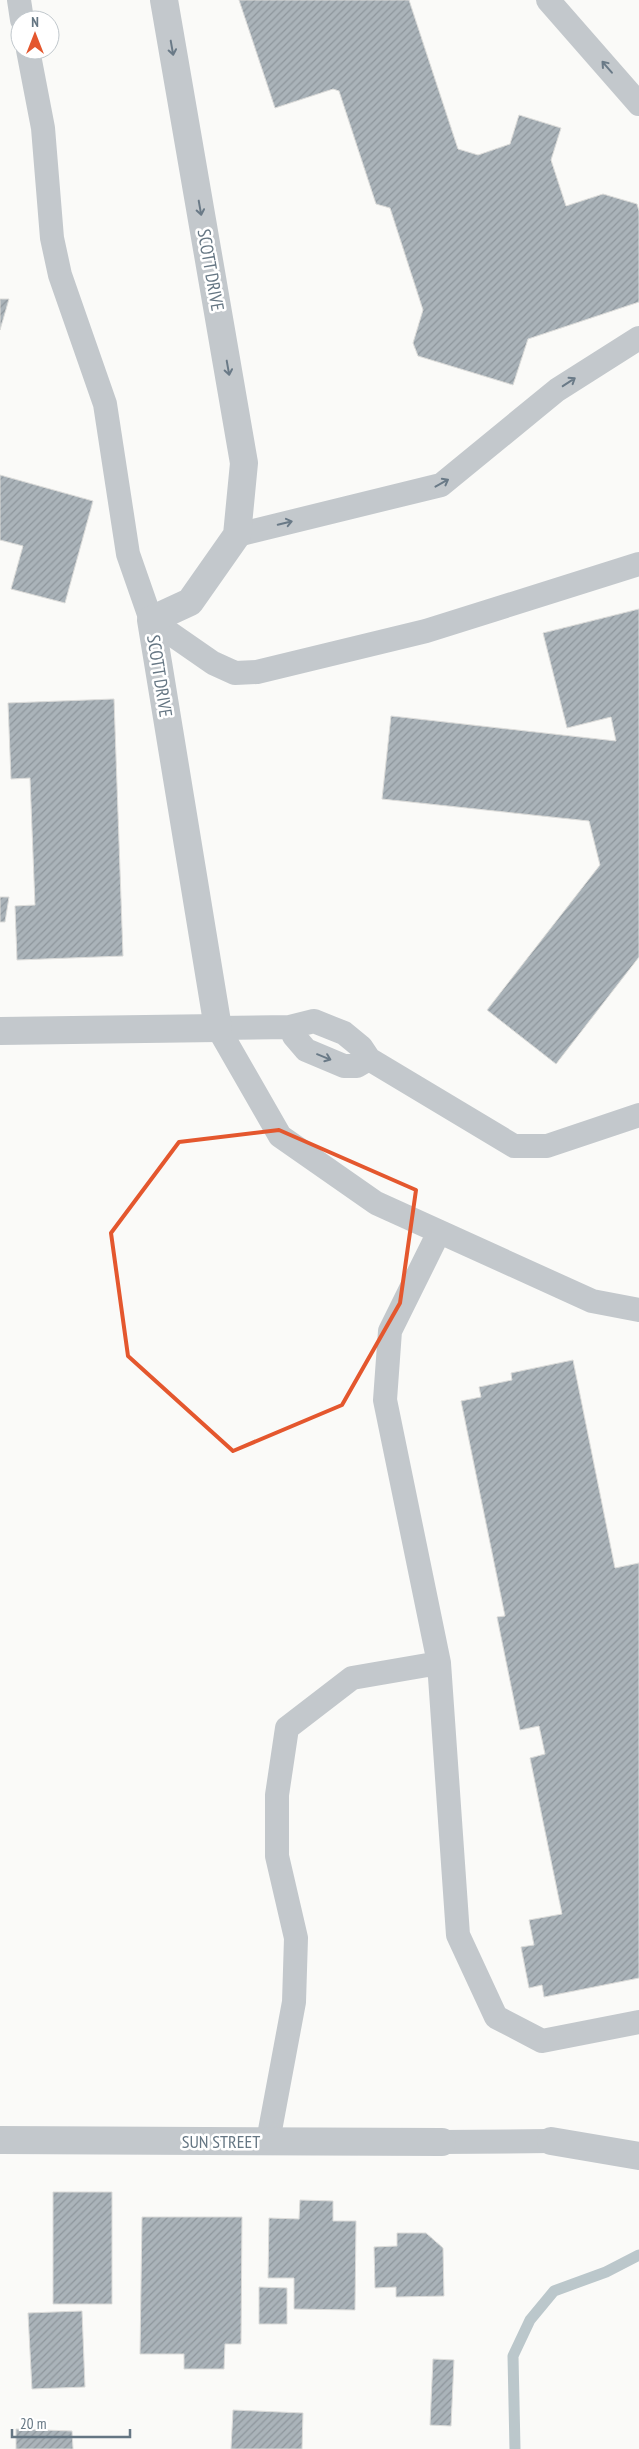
<svg xmlns="http://www.w3.org/2000/svg" width="639" height="2449" font-family="'PT Sans Narrow',sans-serif">
<style>
.lines{fill:none;stroke-linecap:round;stroke-linejoin:round}
.stream{stroke:#bbc7cb;stroke-width:11}
.building{fill:url(#building-hatch);stroke:#dcdcda}
.lane{stroke:#c3c8cc;stroke-width:24}
.street{stroke:#c3c8cc;stroke-width:28}
.oneway{stroke:#6a7a87}
.marked{fill:none;stroke:#e4572e;stroke-width:4;stroke-linejoin:round}
.labels{text-anchor:middle;dominant-baseline:central;stroke-width:5;stroke-linejoin:round;paint-order:stroke}
.street-label{font-size:18px;fill:#657683;stroke:#fff}
</style>
<defs>
<pattern id="building-hatch" width="6" height="6" patternUnits="userSpaceOnUse" patternTransform="scale(1.25)"><rect width="6" height="6" fill="#aab3b9"/><path d="M-1 1l2-2M0 6l6-6M5 7l2-2" fill="none" stroke="#8e969c"/></pattern>
</defs>
<rect width="100%" height="100%" fill="#fafaf8"/>
<g class="lines">
<path class="stream" d="M515,2449l-2,-93 17,-36 24,-29 52,-19 33,-17"/>
</g>
<path class="building" d="M239,0h170l49,149 20,6 32,-11 9,-29 42,13 -10,32 15,46 37,-12 34,10 2,7v91l-111,37 -15,46 -95,-29 -5,-13 10,-33 -33,-102 -14,-4 -37,-113 -6,-2 -58,19z
M0,299h9l-9,31z
M0,475l93,26 -28,102 -54,-14 12,-43 -23,-6z
M639,609v348l-83,107 -69,-54 113,-145 -11,-44 -207,-22 9,-83 225,25 -5,-24 -44,11 -24,-95z
M114,699l9,257 -106,4 -2,-54 20,-1 -5,-127 -19,1 -3,-76z
M0,897h9l-4,25h-5z
M573,1360l42,208 24,-5v415l-95,19 -2,-12 -13,3 -8,-41 13,-2 -5,-25 33,-6 -32,-156 15,-4 -6,-28 -19,4 -23,-113 8,-1 -44,-215 20,-4 -2,-10 33,-7 -1,-7z
M53,2192h59v112h-59z
M300,2200l33,1v20h23l-1,89 -61,-1v-31h-26l1,-60 30,1z
M142,2217h100l-1,127h-16l-1,25h-40v-15h-44z
M397,2233h29l17,15 1,48 -48,1v-10l-21,1 -1,-41 23,-1z
M259,2287l28,1v36h-28z
M82,2311l3,76 -53,2 -4,-76z
M433,2359l21,1 -3,66 -21,-1z
M233,2410l70,3 -1,36h-71z
M16,2429l56,2 1,18h-57z"/>
<g class="lines">
<path class="lane" d="M19,0l3,20
M548,0l91,104
M28,50l15,78 9,110 8,37 45,129 23,150 23,66 62,43 22,10 22,-1 169,-41 213,-67
M237,535l204,-50 116,-95 82,-52
M290,1027l4,9 12,14 38,16h13l12,-7
M639,1115l-92,31h-33l-145,-87 -8,-12 -17,-14 -30,-12 -24,6 -72,1 62,108 96,67 216,98 47,9
M439,1232l-49,99 -5,69 54,263 19,272 38,82 46,24 97,-19
M268,2141l26,-139 2,-64 -19,-82v-61l10,-67 65,-50 87,-15
M442,2142l109,-1"/>
<path class="street" d="M0,1031l218,-3 -67,-408 39,-18 47,-67 7,-72 -80,-463
M0,2140l442,2
M551,2141l88,15"/>
</g>
<defs><path id="oneway-shaft" d="M-6 0H5M1.5-3L5.5 0L1.5 3" fill="none" stroke-width="1.6" stroke-linecap="round" stroke-linejoin="round" transform="scale(1.25)"/></defs>
<g class="oneway">
<use href="#oneway-shaft" transform="translate(172 48) rotate(80)"/>
<use href="#oneway-shaft" transform="translate(607 67) rotate(-131)"/>
<use href="#oneway-shaft" transform="translate(200 208) rotate(80)"/>
<use href="#oneway-shaft" transform="translate(228 368) rotate(80)"/>
<use href="#oneway-shaft" transform="translate(569 382) rotate(-33)"/>
<use href="#oneway-shaft" transform="translate(442 483) rotate(-29)"/>
<use href="#oneway-shaft" transform="translate(285 523) rotate(-14)"/>
<use href="#oneway-shaft" transform="translate(324 1057) rotate(22)"/>
</g>
<path class="marked" d="M279,1130l137,60 -16,113 -58,102 -109,46 -105,-95 -17,-123 68,-91z"/>
<g class="labels">
<g class="street-label">
<text transform="translate(211 270) rotate(80)">SCOTT DRIVE</text>
<text transform="translate(160 676) rotate(81)">SCOTT DRIVE</text>
<text x="221" y="2141">SUN STREET</text>
</g>
</g>
<g transform="translate(35 35)"><circle r="24" fill="#ffffff" stroke="#c1c8cd"/>
<path d="M0-4L9 19L0 12L-9 19Z" fill="#e4572e"/>
<text y="-8" font-size="14" font-weight="bold" text-anchor="middle" fill="#657683">N</text>
</g>
<path d="M12 2429v8h118v-8" fill="none" stroke="#657683" stroke-width="2.5"/>
<text x="20" y="2429" font-size="15" fill="#657683" stroke="#ffffff" stroke-width="4" paint-order="stroke">20 m</text>
</svg>
